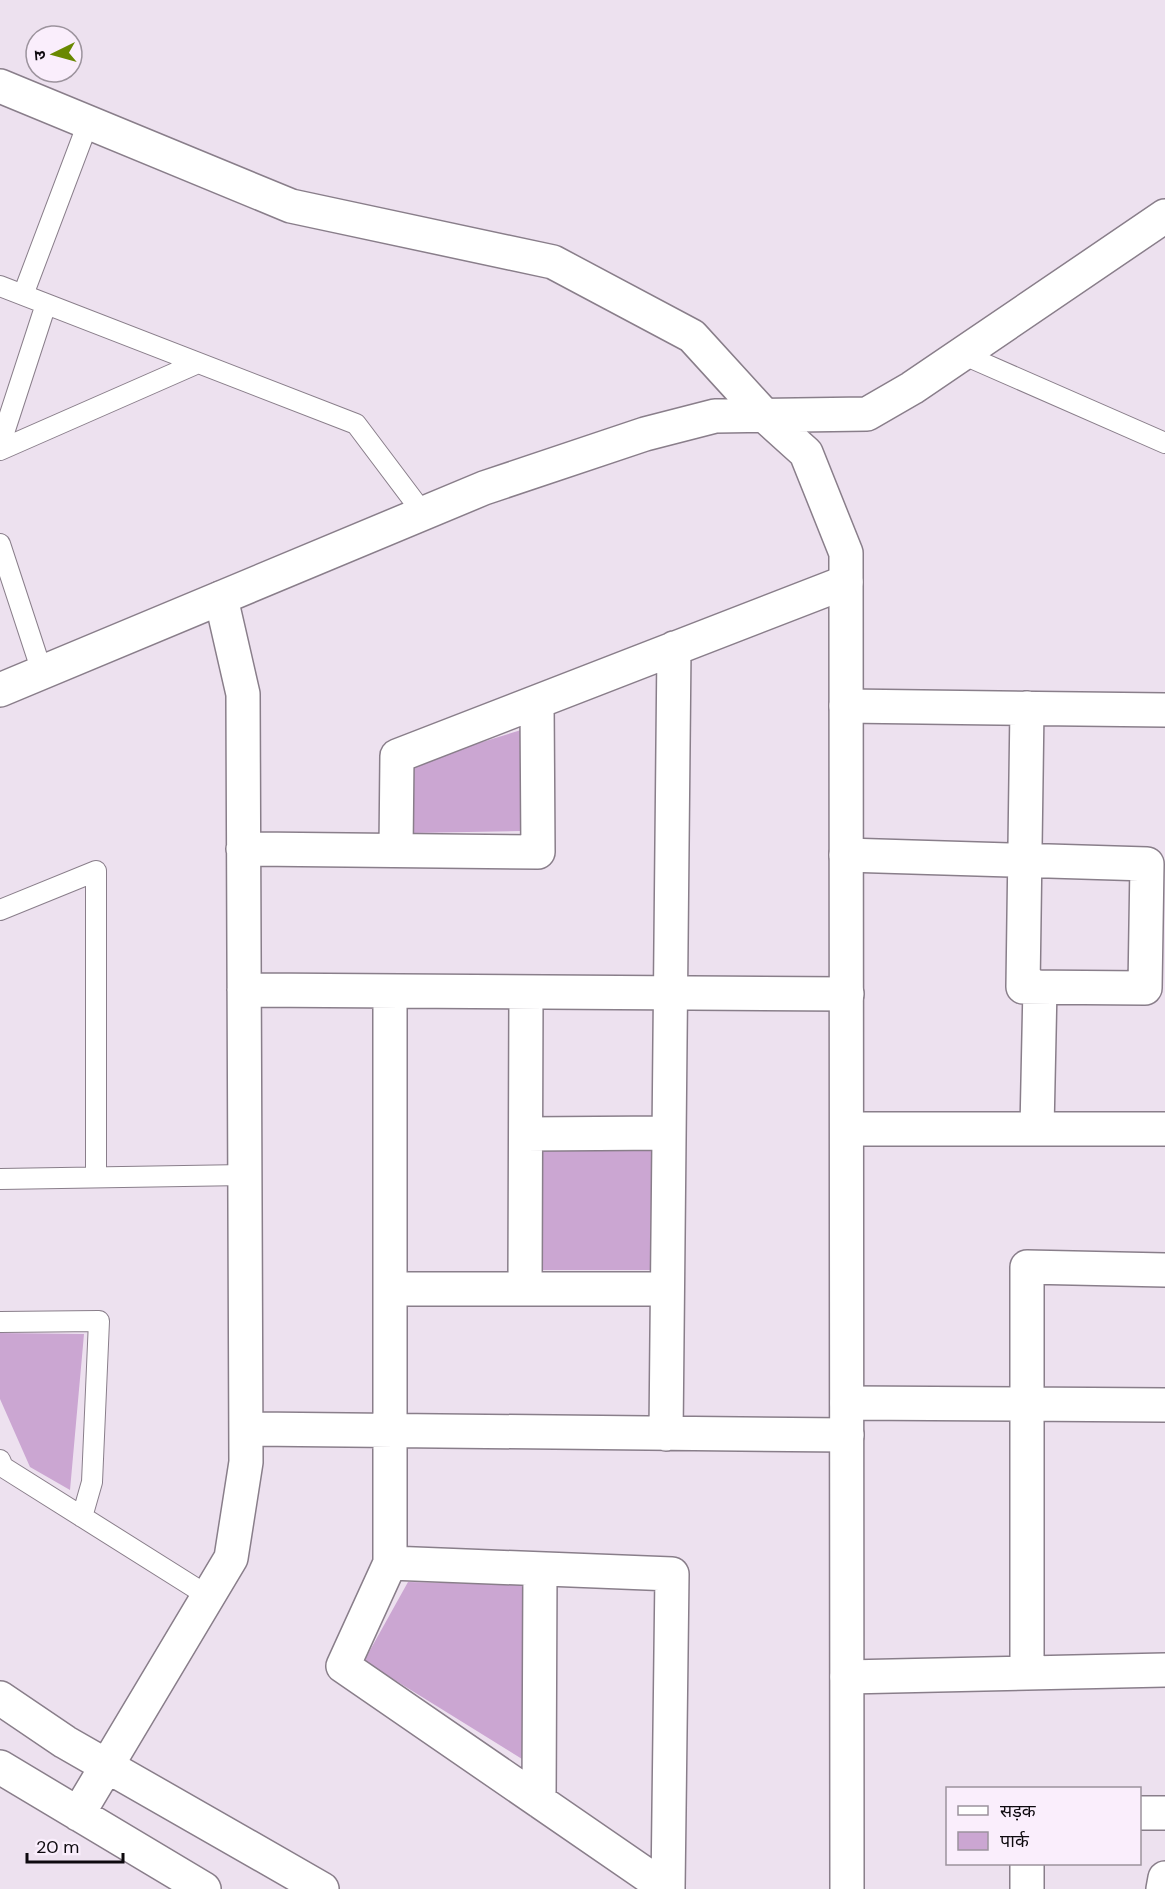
<svg xmlns="http://www.w3.org/2000/svg" width="1165" height="1889" font-family="'DM Sans','Noto Sans Devanagari',sans-serif">
<style>
.green{fill:#cba6d2}
.lines{fill:none;stroke-linecap:round;stroke-linejoin:round}
.lane-casing{stroke:#897e8a;stroke-width:22}
.street-casing{stroke:#897e8a;stroke-width:36}
.secondary-casing{stroke:#897e8a;stroke-width:36}
.lane{stroke:#fff;stroke-width:20}
.street{stroke:#fff;stroke-width:33}
.secondary{stroke:#fff;stroke-width:33}
</style>
<rect width="100%" height="100%" fill="#ede1ef"/>
<path class="green" d="M521,730l-1,101 -109,2 3,-70z
M538,1149l117,1v120h-118z
M0,1333l84,1 -14,156 -40,-23 -30,-68z
M408,1582l119,3 -5,174 -158,-98z"/>
<g class="lines">
<g class="lane-casing">
<path id="lane" d="M0,286l356,138 67,89
M23,295l65,-172
M962,354l203,89
M0,445l46,-141
M0,450l198,-87
M0,544l42,128
M0,910l96,-39v306
M0,1179l245,-4
M0,1322l99,-1 -7,161 -10,35
M0,1460l3,7 205,129"/>
</g>
<g class="street-casing">
<path id="street" d="M846,706l319,4
M243,849l295,3 -1,-150
M396,850l1,-94 449,-174
M846,855l301,9 -2,124 -122,-1 4,-279
M244,990l603,4
M390,991v572l-47,103 324,223
M847,1129h318
M1037,1129l3,-142
M526,1134l143,-1
M390,1289h277
M525,1289l1,-297
M847,1403l318,2
M246,1429l601,6
M666,1434l8,-786
M390,1563l282,11 -4,315
M1027,1673v-406l138,3
M847,1677l318,-7
M0,1698l65,44 257,147
M0,1767l204,122
M539,1801l1,-232
M1140,1813h25
M78,1814l153,-256 15,-96 -3,-768 -22,-96
M1027,1889v-25
M1163,1889l2,-11"/>
</g>
<g class="secondary-casing">
<path id="secondary" d="M0,86l291,120 262,56 139,74 73,80 41,37 40,100 1,1336
M0,690l484,-202 161,-54 70,-18 152,-2 45,-26 253,-172"/>
</g>
<use href="#lane" class="lane"/>
<use href="#street" class="street"/>
<use href="#secondary" class="secondary"/>
</g>
<rect x="946" y="1787" width="195" height="78" fill="#faeefc" stroke="#9c939d" stroke-width="1.5"/>
<rect x="958" y="1806" width="30" height="9" fill="#ffffff" stroke="#9c939d" stroke-width="1.5"/>
<text x="1000" y="1817" font-size="18" fill="#0e0a0f">सड़क</text>
<rect x="958" y="1832" width="30" height="18" fill="#cba6d2" stroke="#9c939d" stroke-width="1.5"/>
<text x="1000" y="1847" font-size="18" fill="#0e0a0f">पार्क</text>
<g transform="translate(54 54) rotate(265)"><circle r="28" fill="#faeefc" stroke="#9c939d" stroke-width="1.5"/>
<path d="M0-4.5L10 22L0 15L-10 22Z" fill="#698801"/>
<text y="-9" font-size="16" font-weight="bold" text-anchor="middle" fill="#0e0a0f">उ</text>
</g>
<path d="M27 1853v9h96v-9" fill="none" stroke="#0e0a0f" stroke-width="3"/>
<text x="36" y="1853" font-size="18" fill="#0e0a0f" stroke="#faeefc" stroke-width="4.5" paint-order="stroke">20 m</text>
</svg>
